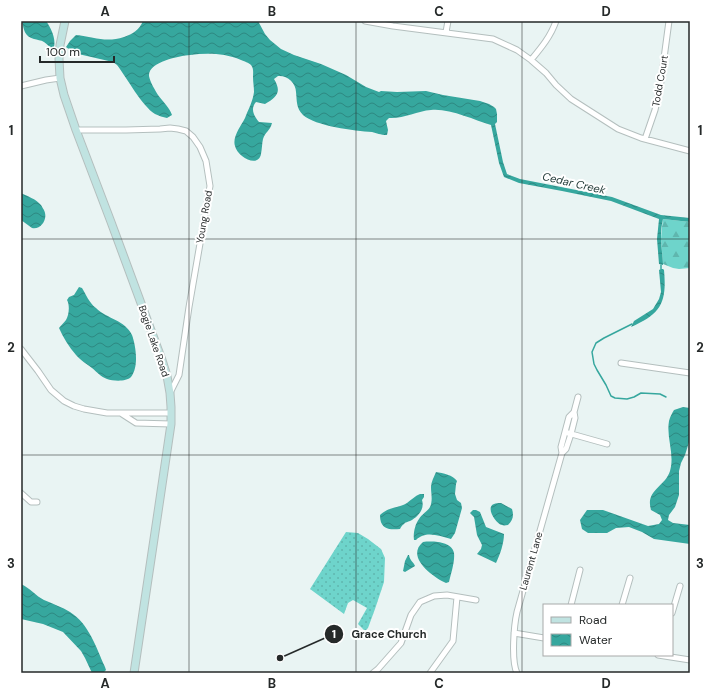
<svg xmlns="http://www.w3.org/2000/svg" width="711" height="694" font-family="'DM Sans',sans-serif">
<style>
.grass{fill:url(#grass-dots)}
.forest{fill:url(#forest-firs)}
.water{fill:url(#water-waves)}
.lines{fill:none;stroke-linecap:round;stroke-linejoin:round}
.stream{stroke:#36a79e;stroke-width:1.5}
.minor-casing{stroke:#b4bfbe;stroke-width:7}
.secondary-casing{stroke:#b4bfbe;stroke-width:9}
.minor{stroke:#fff;stroke-width:5}
.secondary{stroke:#c0e3e1;stroke-width:7}
.grid{fill:none;stroke:#252929;stroke-width:1;stroke-opacity:0.55}
.labels{text-anchor:middle;dominant-baseline:central;stroke-width:4;stroke-linejoin:round;paint-order:stroke}
.street-label{font-size:10px;fill:#252929;stroke:#fff}
.water-label{font-size:11px;font-style:italic;fill:#1f3835;stroke:#fff}
.leader{fill:none;stroke:#252929;stroke-width:1.5}
.callout-dot{fill:#252929;stroke:#fff;stroke-width:1.5}
.mark-label{font-size:12px;text-anchor:middle;font-weight:bold;fill:#fff}
.callout-label{font-size:11px;text-anchor:middle;font-weight:bold;fill:#252929;stroke:#fff;stroke-width:4;stroke-linejoin:round;paint-order:stroke}
.neatline{fill:none;stroke:#252929;stroke-width:1.5}
.grid-label{font-size:13px;text-anchor:middle;font-weight:bold;fill:#252929}
</style>
<defs>
<pattern id="grass-dots" width="8" height="8" patternUnits="userSpaceOnUse"><rect width="8" height="8" fill="#6ed4cb"/><path d="M2 2h.1M6 6h.1" fill="none" stroke="#5fb6ae" stroke-width="1.8" stroke-linecap="round"/></pattern>
<pattern id="forest-firs" width="22" height="20" patternUnits="userSpaceOnUse"><rect width="22" height="20" fill="#6ed4cb"/><path d="M5 1l3.5 6h-7zM16 11l3.5 6h-7z" fill="#5fb6ae"/></pattern>
<pattern id="water-waves" width="16" height="10" patternUnits="userSpaceOnUse"><rect width="16" height="10" fill="#36a79e"/><path d="M0 5q4-4 8 0t8 0" fill="none" stroke="#2d8881"/></pattern>
</defs>
<rect width="100%" height="100%" fill="#e9f4f3"/>
<path class="grass" d="M346,532l12,1 10,6 13,10 4,9 -1,24 -9,27 -7,19 -3,3 -7,-7 9,-16 -14,-8 -5,3 -4,11 -34,-25z"/>
<path class="forest" d="M663,219l27,3v46l-11,1 -6,-1 -10,-4 -2,-25 1,-12z"/>
<path class="water" d="M22,21h24c5,7 10,17 8,26l-2,1c-4,-2 -5,-4 -8,-6 -3,-2 -7,-2 -10,-3 -10,-3 -10,-9 -12,-18z
M143,21h115l7,13 5,6 11,9 13,6 27,9 25,11 20,12 13,5 2,-1 16,1 29,-1 17,4 37,6 9,3 5,3 2,2 1,5v8l-2,2 8,38 4,12 13,5 92,18 49,18 29,3v4l-27,-3c-4,17 -1,28 0,45v1l-4,-1 -2,-25 2,-20 -48,-18 -49,-10 -43,-8 -15,-6 -5,-14 -8,-38c-17,-5 -42,-17 -60,-15 -14,1 -28,9 -42,8l-3,3 2,9 -1,5c-7,0 -10,-2 -15,-3 -17,-1 -57,-6 -69,-17 -7,-7 -6,-14 -7,-23 0,-9 -9,-17 -18,-16l-4,3c8,13 3,18 -9,25l-9,-2c-6,7 -2,14 3,20l13,1c-2,8 -7,9 -9,16 -1,4 -1,10 -2,15 -3,15 -24,2 -26,-8 -3,-9 6,-20 10,-28 3,-8 8,-17 9,-26 0,-5 -1,-10 -1,-15 0,-4 1,-8 -2,-12 -2,-2 -7,-4 -10,-5 -17,-7 -34,-7 -51,-5 -11,1 -42,7 -41,21 1,6 6,14 9,19 5,7 12,13 14,20l-5,3c-4,-1 -8,-2 -12,-4 -13,-8 -28,-36 -38,-49l-4,-3 -39,-9 -8,-6 4,-6 6,-6c18,2 30,8 48,2 9,-3 15,-7 19,-16z
M21,193c6,3 15,6 20,12 1,2 4,6 4,8 2,8 -5,17 -13,15l-11,-8z
M661,269h2l1,1c3,33 -3,44 -33,57l3,-6 19,-12 6,-10 2,-7 -2,-22z
M79,287l3,1c4,6 7,15 14,20 11,11 29,12 36,27 4,11 7,32 -1,42 -5,5 -18,4 -24,2 -6,-2 -10,-7 -15,-11 -5,-4 -12,-8 -16,-13 -7,-8 -13,-18 -17,-27 2,-3 5,-5 7,-8 3,-5 4,-15 1,-20l2,-3 5,-2z
M683,407l7,1v31l-5,16 -4,8 -2,8v24l-4,12 -6,8 -1,5 5,3 17,2v19l-36,-5 -12,-7 -13,-5 -13,1 -9,5h-19l-6,-4 -2,-9 7,-10h16l45,16 11,-2 3,-4 -2,-5 -9,-5c-6,-20 14,-23 19,-39 5,-17 -4,-33 -1,-50 1,-4 3,-8 5,-11z
M436,472c7,1 17,3 21,9l-1,3 -1,10 2,6 4,3 1,5 -7,25 -4,6c-12,-3 -25,-9 -35,1h-2c-1,-6 1,-16 5,-21 3,-5 9,-8 11,-12 3,-7 1,-13 1,-20 0,-5 3,-10 5,-15z
M420,494h4v3l-2,3c3,9 -4,17 -12,21 -2,1 -5,1 -6,3 -2,1 -3,3 -4,5 -12,1 -20,0 -20,-14 10,-9 17,-6 27,-12 4,-3 8,-7 13,-9z
M501,503l11,6c2,7 1,11 -4,16 -2,0 -4,1 -6,0 -6,-1 -17,-18 -8,-21 2,-1 4,-1 7,-1z
M473,510h3l4,2 6,15 18,7c0,9 -4,21 -8,29l-19,-9 4,-5 1,-4 -5,-10 -3,-18 -4,-4z
M423,542c9,-1 29,-1 31,11 1,9 -3,20 -5,29l-3,1c-13,-6 -41,-26 -23,-41z
M408,555h1c1,6 4,6 6,11l-10,6 -2,-1 2,-10z
M21,584c9,4 15,12 23,16 9,4 18,7 26,12 19,12 26,35 35,55l1,3 -2,2 -12,1 -7,-15 -4,-7 -18,-19 -20,-8 -22,-5z"/>
<g class="lines">
<path class="stream" d="M661,265v4
M632,324l-28,14 -8,5 -4,9 2,12 3,6 9,15 5,11 4,2 12,1 7,-2 7,-4 19,1 6,3"/>
<g class="minor-casing">
<path id="minor" d="M365,21l28,5 100,13 24,11 14,10 15,13 10,12 15,14 47,30 23,9 49,13
M446,32l2,-11
M531,60c10,-12 20,-24 25,-39
M21,86l25,-6 14,-2
M76,130h50l34,-1 10,-1 8,1 8,2 7,6 7,10 6,14 4,25 -21,121 -10,68 -9,18
M645,139l10,-29 5,-22 9,-67
M21,349l17,22 13,19 13,11 10,5 10,3 23,4h64
M621,363l69,10
M122,414l14,9 35,1
M568,433l39,11
M562,453l-1,-6 8,-30 5,-5
M21,493l10,9h6
M571,605l9,-35
M622,605l8,-27
M672,613l8,-27
M514,633l30,5
M658,655l32,5
M373,673l5,-4 23,-26 10,-28 9,-13 14,-6 13,-1 29,5
M430,673l23,-32 4,-44
M517,673c-6,-12 -3,-48 0,-61l45,-159 4,-4 5,-15 4,-16 -1,-6 4,-15"/>
</g>
<g class="secondary-casing">
<path id="secondary" d="M65,21l-5,24 -1,14 1,19 4,17 12,35 35,92 51,138 5,16 3,17 1,14v17l-17,115 -20,134"/>
</g>
<use href="#minor" class="minor"/>
<use href="#secondary" class="secondary"/>
</g>
<path class="grid" d="M189,21v652M356,21v652M522,21v652M21,239h669M21,455h669"/>
<g class="labels">
<g class="street-label">
<text transform="translate(660 81) rotate(-80)">Todd Court</text>
<text transform="translate(204 217) rotate(-80)">Young Road</text>
<text transform="translate(154 341) rotate(71)">Bogie Lake Road</text>
<text transform="translate(531 561) rotate(-74)">Laurent Lane</text>
</g>
<g class="water-label">
<text transform="translate(574 183) rotate(13)">Cedar Creek</text>
</g>
</g>
<path class="leader" d="M280 658L334 634"/>
<g class="callout-dot">
<circle cx="280" cy="658" r="4"/>
<circle cx="334" cy="634" r="10"/>
</g>
<g class="mark-label">
<text x="334" y="638">1</text>
</g>
<g class="callout-label">
<text x="389" y="638">Grace Church</text>
</g>
<rect width="711" height="694" fill="none" stroke="#ffffff" stroke-width="44"/>
<rect x="543" y="604" width="130" height="52" fill="#ffffff" stroke="#a8a9a9"/>
<rect x="551" y="617" width="20" height="6" fill="#c0e3e1" stroke="#a8a9a9"/>
<text x="579" y="624" font-size="12" fill="#252929">Road</text>
<rect x="551" y="634" width="20" height="12" fill="url(#water-waves)" stroke="#a8a9a9"/>
<text x="579" y="644" font-size="12" fill="#252929">Water</text>
<path d="M40 56v6h74v-6" fill="none" stroke="#252929" stroke-width="2"/>
<text x="46" y="56" font-size="12" fill="#252929" stroke="#ffffff" stroke-width="3" paint-order="stroke">100 m</text>
<rect x="22" y="22" width="667" height="650" class="neatline"/>
<g class="grid-label">
<text x="105" y="16">A</text>
<text x="272" y="16">B</text>
<text x="439" y="16">C</text>
<text x="606" y="16">D</text>
<text x="11" y="135">1</text>
<text x="700" y="135">1</text>
<text x="11" y="352">2</text>
<text x="700" y="352">2</text>
<text x="11" y="568">3</text>
<text x="700" y="568">3</text>
<text x="105" y="688">A</text>
<text x="272" y="688">B</text>
<text x="439" y="688">C</text>
<text x="606" y="688">D</text>
</g>
</svg>
